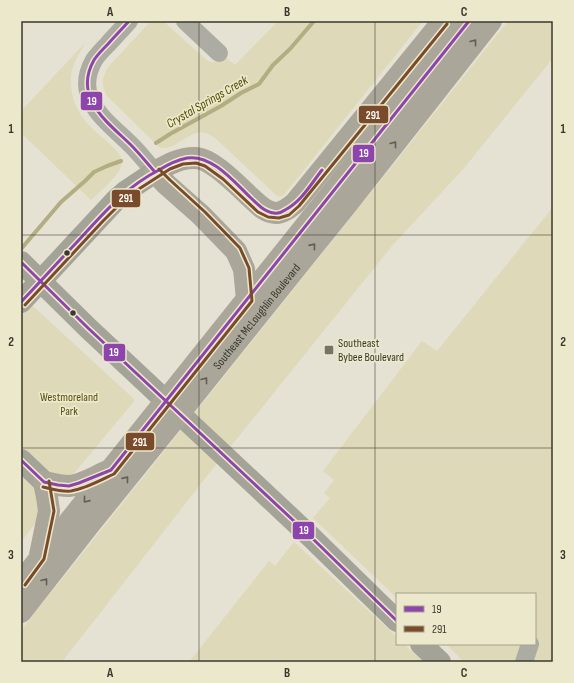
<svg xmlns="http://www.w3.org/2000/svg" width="574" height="683" font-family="'Sofia Sans Condensed',sans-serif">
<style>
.green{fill:#ded9b8}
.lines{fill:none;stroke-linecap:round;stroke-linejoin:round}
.stream{stroke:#b3ad82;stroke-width:4}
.minor{stroke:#adaca3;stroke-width:18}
.major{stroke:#a4a397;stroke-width:22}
.highway{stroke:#aaa79a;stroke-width:22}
.bus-1-casing{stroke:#ece8cc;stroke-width:6}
.bus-2-casing{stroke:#ece8cc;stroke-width:6}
.bus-1{stroke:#8e44ad;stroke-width:3}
.bus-2{stroke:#7a4b2a;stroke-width:3}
.oneway{stroke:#615f53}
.grid{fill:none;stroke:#3a382d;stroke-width:1;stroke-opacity:0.55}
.bus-dot{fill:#3a382d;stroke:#ece8cc;stroke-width:1.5}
.poi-dot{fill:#767467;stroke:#ece8cc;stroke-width:1.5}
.labels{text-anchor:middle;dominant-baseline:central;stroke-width:3.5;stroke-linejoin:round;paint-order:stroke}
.street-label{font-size:12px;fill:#3a382d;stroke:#ece8cc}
.poi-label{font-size:12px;fill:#3a382d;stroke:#ece8cc;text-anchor:start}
.park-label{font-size:12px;fill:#594f0a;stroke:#ece8cc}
.water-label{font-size:13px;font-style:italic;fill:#554b03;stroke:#ece8cc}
.line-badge{stroke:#ece8cc;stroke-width:1.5}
.badge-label{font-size:11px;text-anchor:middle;font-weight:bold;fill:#fff}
.neatline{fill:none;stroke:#3a382d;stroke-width:1.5}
.grid-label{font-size:13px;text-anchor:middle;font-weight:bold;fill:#3a382d}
</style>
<rect width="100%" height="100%" fill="#e5e2d3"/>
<path class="green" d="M151,21h12l45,40c8,3 10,0 16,-5l11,9 43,-44h145l-139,174 -4,2 -4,-2 -61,-57c-3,-2 -6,-4 -9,-5 -17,-5 -32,21 -47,14l-51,-50c-8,-12 -6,-19 0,-30z
M508,21h45v37l-88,109 -73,79 -185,230 -145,186h-41v-32z
M85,43c-5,9 -10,17 -13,27 -3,14 0,30 7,42 7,13 21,23 32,33 3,3 6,6 8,9 2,3 3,8 2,12 -2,9 -22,27 -30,34l-70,-67v-22z
M553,207v455h-89l-18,-18h89v-50h-138v4l-84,-80 17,-20 -6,-5 10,-13 -11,-9 99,-130 15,10z
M21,295l114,105 -64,77 -50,65z
M294,542l103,95v7h7l19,18h-234l80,-101 6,5z"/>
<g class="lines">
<path class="stream" d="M156,143l14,-9 51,-28 20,-13 18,-9 14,-19 17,-16 24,-28
M21,249l40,-47 24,-21 9,-9 13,-6 14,-5"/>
<path class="minor" d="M129,21c-7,8 -14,15 -21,23 -5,5 -10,10 -14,16 -21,37 10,59 34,82 10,9 18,20 27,30
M185,21l34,32
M524,662l6,-18"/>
<path class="major" d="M21,262l67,66 223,209 86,84
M21,302l94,-101 10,-9 30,-20
M21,460l23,22
M421,644l19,18"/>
<g class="highway">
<path d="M247,299l-3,-30 -8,-18 -35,-36 -35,-31 -11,-12c12,-7 26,-15 41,-14 17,1 42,28 54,39 8,7 15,16 26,16 7,0 13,-5 19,-10l148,-182"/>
<path d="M40,555l9,-44 -2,-14 -3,-15c8,2 17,4 25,4 13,-1 27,-10 39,-15"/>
<path d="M21,582l448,-561"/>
<path id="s1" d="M21,612l68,-87 92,-114 166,-207 144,-183"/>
</g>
<g class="bus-1-casing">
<path id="bus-1" d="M129,21c-7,8 -14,15 -21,23 -5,5 -10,10 -14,16 -21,37 12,61 36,84 9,9 17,19 25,28
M21,262l67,66 223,209 86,84
M21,302c19,-20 37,-40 56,-60 26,-28 47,-54 82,-72 8,-5 18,-10 28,-12 25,-4 48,25 64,40 7,7 14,14 23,15 4,1 8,-1 11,-3 16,-8 26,-26 37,-40
M21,460l23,22 14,3 11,1 10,-3 32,-13 358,-449"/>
</g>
<g class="bus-2-casing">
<path id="bus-2" d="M25,305l78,-84 25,-25 42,-27 13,-5 13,-1 9,3 18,13 35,33 10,5 11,1 10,-3 10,-9 148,-182
M43,487c9,2 18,5 28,4 14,-2 30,-11 43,-17l138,-173 -3,-33 -9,-20 -35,-36 -35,-32 -11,-11
M25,585l19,-26 10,-48 -5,-30"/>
</g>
<use href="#bus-1" class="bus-1"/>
<use href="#bus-2" class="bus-2"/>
</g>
<defs><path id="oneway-chevron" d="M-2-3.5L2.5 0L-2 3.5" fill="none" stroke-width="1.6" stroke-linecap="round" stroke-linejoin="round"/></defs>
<g class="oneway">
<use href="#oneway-chevron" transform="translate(474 42) rotate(-52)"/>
<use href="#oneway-chevron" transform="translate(394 144) rotate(-52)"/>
<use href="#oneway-chevron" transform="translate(313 246) rotate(-51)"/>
<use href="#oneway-chevron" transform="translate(205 380) rotate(-52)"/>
<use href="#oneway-chevron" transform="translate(126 479) rotate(-51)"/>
<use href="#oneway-chevron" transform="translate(86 500) rotate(129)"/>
<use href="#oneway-chevron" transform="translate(45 581) rotate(-52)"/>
</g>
<path class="grid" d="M199,21v641M375,21v641M21,235h532M21,448h532"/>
<g class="bus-dot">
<circle cx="67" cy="253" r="3.5"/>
<circle cx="73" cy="313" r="3.5"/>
</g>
<rect class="poi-dot" x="324" y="345" width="10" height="10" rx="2"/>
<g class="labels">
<g class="street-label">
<text stroke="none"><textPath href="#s1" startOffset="378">Southeast McLoughlin Boulevard</textPath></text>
</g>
<g class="poi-label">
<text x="338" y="343">Southeast<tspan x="338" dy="14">Bybee Boulevard</tspan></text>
</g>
<g class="park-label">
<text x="69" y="397">Westmoreland<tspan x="69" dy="14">Park</tspan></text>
</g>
<g class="water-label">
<text transform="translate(207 102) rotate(-30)">Crystal Springs Creek</text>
</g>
</g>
<g class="line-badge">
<rect x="80" y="91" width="23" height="20" rx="4" fill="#8e44ad"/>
<rect x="358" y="105" width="31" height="19" rx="4" fill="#7a4b2a"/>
<rect x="352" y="144" width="23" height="19" rx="4" fill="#8e44ad"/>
<rect x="111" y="189" width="30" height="19" rx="4" fill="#7a4b2a"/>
<rect x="103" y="343" width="23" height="19" rx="4" fill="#8e44ad"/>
<rect x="125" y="432" width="30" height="19" rx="4" fill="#7a4b2a"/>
<rect x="292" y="521" width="23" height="19" rx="4" fill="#8e44ad"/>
</g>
<g class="badge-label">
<text x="92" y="105">19</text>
<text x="373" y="119">291</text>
<text x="364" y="157">19</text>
<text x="126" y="202">291</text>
<text x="114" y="356">19</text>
<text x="140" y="446">291</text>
<text x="304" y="534">19</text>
</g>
<rect width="574" height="683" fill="none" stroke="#ece8cc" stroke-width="44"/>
<rect x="396" y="593" width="140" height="52" fill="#ece8cc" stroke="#a5a28c"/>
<rect x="404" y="606" width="20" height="6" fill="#8e44ad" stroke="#a5a28c"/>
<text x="432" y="613" font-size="12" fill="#3a382d">19</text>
<rect x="404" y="626" width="20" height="6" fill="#7a4b2a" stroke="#a5a28c"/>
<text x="432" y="633" font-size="12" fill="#3a382d">291</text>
<rect x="22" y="22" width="530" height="639" class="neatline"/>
<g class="grid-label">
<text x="110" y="16">A</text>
<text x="287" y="16">B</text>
<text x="464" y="16">C</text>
<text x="11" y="133">1</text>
<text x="563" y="133">1</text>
<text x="11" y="346">2</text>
<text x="563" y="346">2</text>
<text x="11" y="559">3</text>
<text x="563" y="559">3</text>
<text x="110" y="677">A</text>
<text x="287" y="677">B</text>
<text x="464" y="677">C</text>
</g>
</svg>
